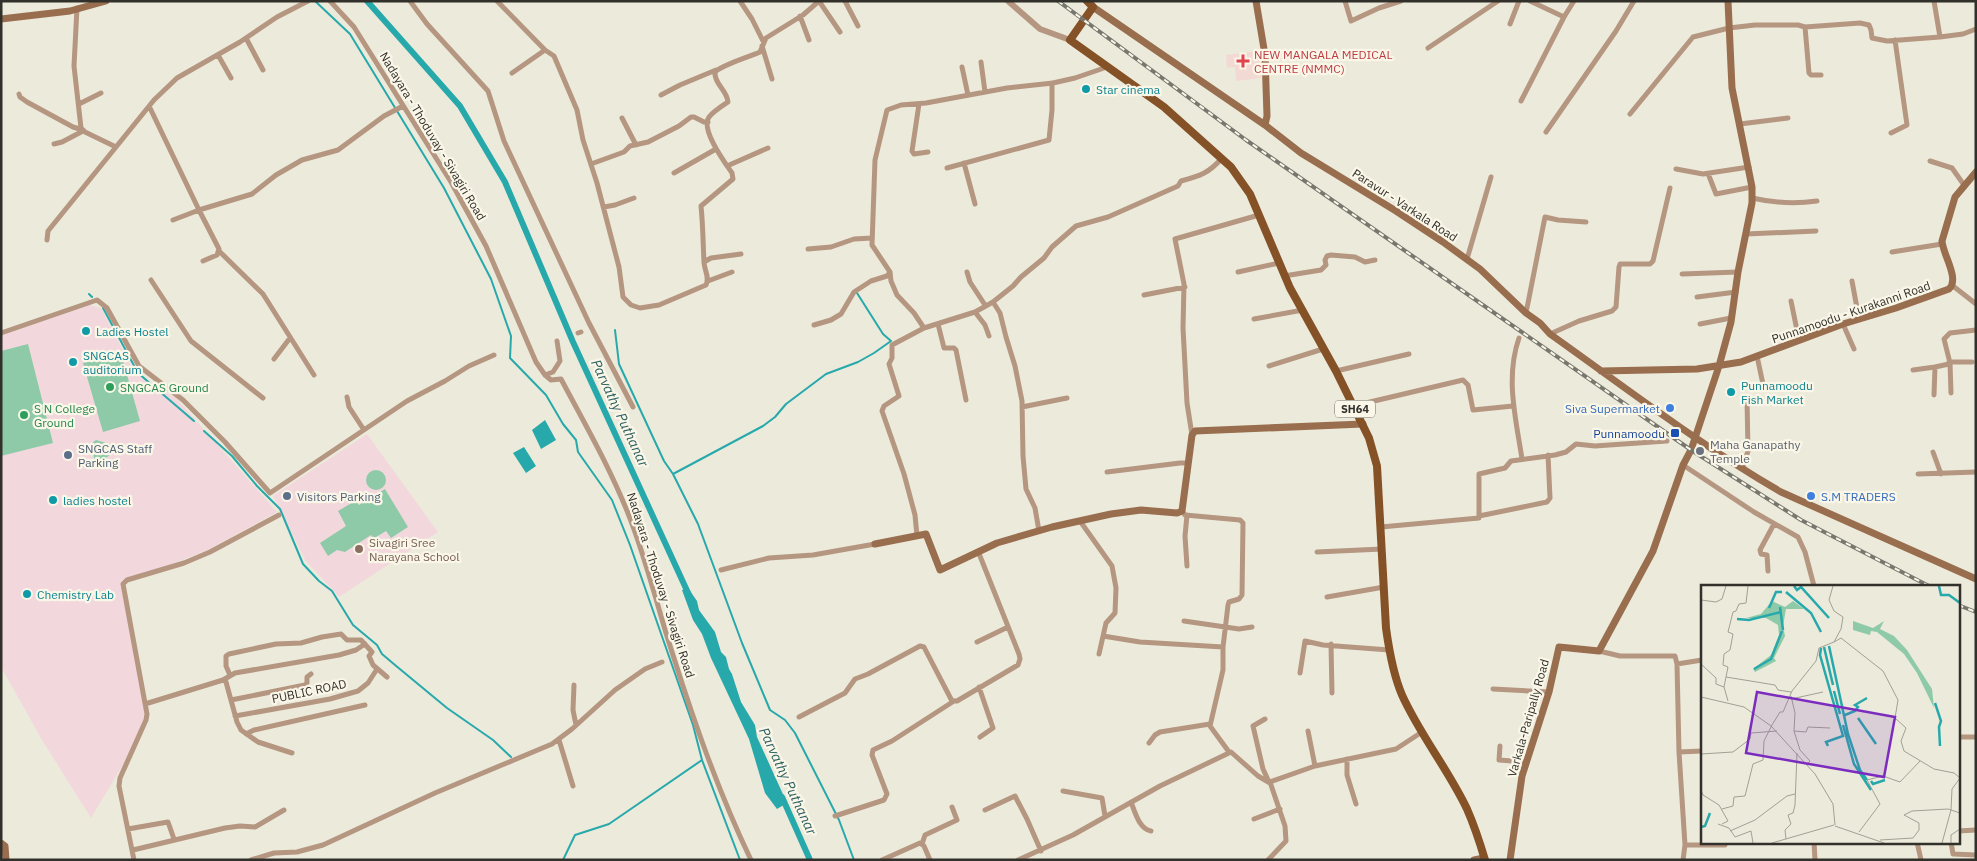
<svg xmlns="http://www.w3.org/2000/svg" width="1977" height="861" font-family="'IBM Plex Sans',sans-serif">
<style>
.education{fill:#f2d8dd}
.medical{fill:#f3d9d3}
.green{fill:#8ecaa8}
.water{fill:#27a9ac}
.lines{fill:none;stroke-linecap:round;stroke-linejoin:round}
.stream{stroke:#27a9ac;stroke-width:2}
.canal{stroke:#27a9ac;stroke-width:6}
.minor{stroke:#b59681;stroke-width:5}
.tertiary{stroke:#b59681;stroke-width:6}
.secondary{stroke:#996e4e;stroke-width:7}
.primary{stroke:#855126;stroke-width:8}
.rail-casing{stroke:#78776e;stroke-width:4}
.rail{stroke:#faf7e9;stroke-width:2;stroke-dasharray:5.5;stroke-linecap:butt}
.health-dot{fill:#e0444e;stroke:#faf7e9;stroke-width:2}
.culture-dot{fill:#0f9aa8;stroke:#faf7e9;stroke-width:2}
.leisure-dot{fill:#2e9e5b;stroke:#faf7e9;stroke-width:2}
.shop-dot{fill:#3f7fe0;stroke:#faf7e9;stroke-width:2}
.transit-dot{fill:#1a4fb4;stroke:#faf7e9;stroke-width:2}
.worship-dot{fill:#6b7280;stroke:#faf7e9;stroke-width:2}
.service-dot{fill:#5c6f8a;stroke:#faf7e9;stroke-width:2}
.education-dot{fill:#8d6e63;stroke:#faf7e9;stroke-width:2}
.labels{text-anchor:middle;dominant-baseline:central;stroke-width:4.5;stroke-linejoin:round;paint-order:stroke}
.shield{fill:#faf7e9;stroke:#6d6c63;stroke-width:1}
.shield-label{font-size:11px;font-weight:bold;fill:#31302a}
.health-label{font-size:12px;fill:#be3a42;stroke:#faf7e9;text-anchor:start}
.culture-label{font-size:12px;fill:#0d838f;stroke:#faf7e9;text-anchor:start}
.street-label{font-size:12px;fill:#31302a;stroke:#faf7e9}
.leisure-label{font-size:12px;fill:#27864d;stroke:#faf7e9;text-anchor:start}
.shop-label{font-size:12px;fill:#366cbe;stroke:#faf7e9;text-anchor:end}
.transit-label{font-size:12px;fill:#164399;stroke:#faf7e9;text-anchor:end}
.worship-label{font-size:12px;fill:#5b616d;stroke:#faf7e9;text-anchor:start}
.service-label{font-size:12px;fill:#4e5e75;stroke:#faf7e9;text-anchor:start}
.education-label{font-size:12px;fill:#785e54;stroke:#faf7e9;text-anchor:start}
.water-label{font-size:14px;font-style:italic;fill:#2c5f60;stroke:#faf7e9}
.inset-river{fill:none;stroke:#27a9ac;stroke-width:2.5}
.inset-road{fill:none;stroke:#a1a094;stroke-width:1}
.view{fill:#7b2cbf;fill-opacity:0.15;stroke:#7b2cbf;stroke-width:2.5}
.inset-edge{fill:none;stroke:#31302a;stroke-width:2.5}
</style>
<rect width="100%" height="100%" fill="#eceadb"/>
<path class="education" d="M90,305l11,3 32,61 6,7 37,22 101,114 -69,38 -86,33 -1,4 25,127 -22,49 -33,55 -49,-78 -41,-73v-332z
M367,434l71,98 -99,65 -34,-37 -32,-64z"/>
<path class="medical" d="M1258,51l3,27 -25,3 -1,-14 -8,1 -1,-13z"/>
<path class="green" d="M28,344l25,99 -52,13v-105z
M121,353l19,68 -37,11 -20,-69z
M96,440l24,7 -22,17 -3,-2 -4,-18z
M366 480a10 10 0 1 1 20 0a10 10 0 1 1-20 0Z
M385,489l23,38 -17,11 -5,-7 -13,8 -2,-4 -26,17 -8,-2 -9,6 -8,-13 26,-17 -8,-15 17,-10 4,4z"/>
<path class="water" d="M545,420l11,20 -15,9 -9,-19z
M524,447l12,19 -10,7 -13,-20z
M688,588l9,13 2,9 16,22 6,20 5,5 3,12 3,5 9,28 14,23 2,12 30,66 -10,6 -12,-16 -16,-54 -38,-81 -9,-24 -9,-14 -11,-30z"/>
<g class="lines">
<path class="stream" d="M315,1l35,33 94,154 47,91 20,57 -1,22 36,37 17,29 13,16 2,12 34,48 18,45 63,180 9,35 38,100
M89,294l3,3
M103,308l35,65 56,48
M615,330l4,34 45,97 9,13
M204,431l28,25 25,30 23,23 23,55 16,17 13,10 21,34 24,20 5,9 13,11 52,43 46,32 18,17
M563,860l12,-25 34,-11 93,-64
M854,860l-15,-40 -44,-87 -10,-13 -15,-10 -28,-67 -44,-119 -25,-50 90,-48 12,-9 11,-13 40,-30 32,-12 16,-9 17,-12 -8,-7 -26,-41"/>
<path class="canal" d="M367,1l93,105 45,76 68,160 116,253
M782,797l28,63"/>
<path class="minor" d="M330,1l24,26 97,155 35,64 50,116 9,13 6,5 10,-1c25,47 51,92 70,142 14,37 24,75 35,112 24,77 50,154 85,227
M410,1l17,23 61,67 16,50 85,182 44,84
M497,1l48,49 9,6 23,54 6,30 14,43 22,84 4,30 8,8 9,3 19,-3 47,-20c4,-8 -2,-15 -2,-23 -1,-19 -1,-37 -3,-56l32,-27 -1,-6c-7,-10 -32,-44 -23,-56 5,-6 13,-11 19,-15 -1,-12 -14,-18 -13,-30 7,-7 34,-15 45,-20l6,-14 37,-23 16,-14 21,31
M740,1l12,18 11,22
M845,1l13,25
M1345,1l6,20 28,-13 22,-7
M1530,1l34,16 10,-16
M77,8l-3,58 7,62 4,4 31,15 38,-47 23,-22 63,-36 37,-25 31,-16
M800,16l9,24
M1510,24l9,-23
M1805,27l4,46 2,2h10
M1940,37l23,-3 13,-5
M246,38l17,32
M762,46l10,33
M1428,48l70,-47
M218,55l13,23
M981,62l4,30
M962,67l6,28
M512,73l33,-23
M19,94l1,3 7,5 46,25 10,3
M661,95l19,-10 36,-15
M1521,101l43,-84
M79,104l22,-11
M919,104l-7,47 2,3 14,-2
M150,108l49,102 -26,10
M1630,114l63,-77 36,-9 26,-3h43l7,2 55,-4 9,2 2,5 1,8 15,3 53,-4 -6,-36
M622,118l14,27
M1740,124l48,-6
M1546,132l70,-101 18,-30
M1891,133l16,-8 -12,-85
M54,144l8,-2 21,-11
M1930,161l22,7 12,17
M964,163l11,41
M591,164l33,-12 6,-6 18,-4 31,-16 12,-9h3l10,5h4
M727,166l41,-18
M947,168l102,-28 3,-30v-27
M1676,169l27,5 46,-7
M674,173l42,-24
M1709,176l7,18 36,-7
M1752,198c22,5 43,6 65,3
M604,207l11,-2 19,-7
M1746,234l70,-3
M47,240l1,-9 68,-84
M808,249l23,-2 23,-8 18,-1
M219,251l44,43 51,81
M1892,252l50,-8
M1467,259l24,-82
M203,261l14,-6 2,-6 -20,-39 53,-16 24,-19 26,-15 36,-10 46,-34 19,-10
M704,262l7,-4 30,-4
M967,272l3,10 15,23
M1238,272l41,-9
M1682,274l56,-2
M1284,276l37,-6 5,-5 -1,-5 2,-4 4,-1 24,2 10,5 10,-2
M151,280l40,61 72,57
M708,281l24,-9
M1852,281l7,38
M1953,286l23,18
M1144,295l41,-8
M1697,297l39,-5
M1791,301l8,39
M993,302l7,11 6,24 9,29 7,35 1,55 3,33 9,19 4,23
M975,312l10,13 4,11
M1526,313l19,-96 13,3 28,2
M1254,319l49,-9
M938,324l6,24h10l2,2 10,50
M1700,324l31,-6
M1843,324l11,25
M814,325l17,-5 10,-6 13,-22 17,-11 16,-5 3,-4
M924,328l-10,-15 -17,-18 -6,-14 -1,-9 -18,-27 3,-85 12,-50 14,-5 25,-2 81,-15 46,-5 22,-5 32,-11
M1,333l96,-33 10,8 32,58 44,34 42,42 45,51 137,-92 38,-20 24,-15 25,-11
M578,333l3,-1
M1550,334l29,-13 33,-10 4,-4 3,-40 1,-3h30l3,-3 17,-73
M1519,338c-14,40 -3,81 3,121
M1757,356l7,33
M274,359l16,-21
M1949,362h23
M1269,366l54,-17
M1913,370l22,-3
M1336,371l73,-17
M545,375l8,-3 7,-11 -3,-20
M1951,393l-1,-30 -6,-24 6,-6 26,-3
M1934,395l1,-28 14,-3
M347,397l2,10 15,23
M1353,406l110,-26 5,5 5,25 40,-4
M1022,407l45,-9
M1192,435l-5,-32 -4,-75 1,-44 -9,-45 84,-24
M1933,452l8,22
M1683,465l71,47 44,25 7,15 9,34
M1742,469l6,-18 -1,-52
M1107,472l73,-9h7
M1918,474l58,-2
M1182,511l3,4 55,5 3,3 -1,72 -3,4 -10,3 -1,3 -5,42v23l-13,56 19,26
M1187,515l-2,21 2,30
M1479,516l68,-14 3,-4 -2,-43
M1080,521l32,45 4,22 -1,25 -9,10 -7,31
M1381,527l98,-9v-44l26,-6 6,-7 44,-6 11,-3 10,-8 19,2 72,-5
M917,536l-2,-21 -11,-41 -22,-63 2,-5 15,-10 -10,-32 3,-6v-13l32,-17 51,-16 18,-10 20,-16 8,-9 23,-19 8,-11 24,-21 32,-9 70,-31 3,-5c19,-5 28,-8 41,-23
M1317,552l65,-3
M721,570l48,-12 44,-3 62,-11
M1768,571l-1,-16 -6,-1 -1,-4 14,-26
M1327,597l57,-10
M1184,621l55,8 13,-2
M1103,636l37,6 83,5
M977,642l31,-15
M1331,644l1,49
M1599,651l21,5h55l2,8 25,-4
M1677,664l2,88 23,-1
M1300,673l5,-32 18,4 66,5
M230,675l-4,-9v-10l3,-2 47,-10 25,-1 21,-6 19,-3 6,6h14l11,12 -3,4 4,9 14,12
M223,680l3,2 11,40 4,8 17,12 34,11
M574,685l-1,25 3,15
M979,687l14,41 -13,9
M1493,689l56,3
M231,700l74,-15 2,-2v-6l4,-3
M145,704l78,-24 12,-7 104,-18 17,-5 9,-6
M235,716l95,-17 28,-8 10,-8 9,-14
M799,717l46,-24 10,-14 13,-5 52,-28 4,1 2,4 26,50h5l61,-36 2,-6 -1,-5 -41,-103
M1265,719l-12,7 10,43 6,13
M1308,731l7,35
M246,734l8,-4 111,-25
M1958,737h18
M559,740l14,46
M1149,743l6,-8 5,-3 50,-8
M1500,746l-1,14 28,2
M1679,752l6,93h40
M1347,759v16l9,29
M1063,791l39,7 3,18
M1131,802c4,10 8,27 20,29
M985,810l30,-14 12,23 14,32
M835,816l49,-16 3,-6 -15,-39 1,-5 19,-9 62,-40
M1254,819l26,-10
M128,829l40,-7 6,17
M1958,831l18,-1
M1814,842l1,18
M1820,842h8
M1917,842l4,18
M1951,842l2,12 23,1
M922,844l3,-9 32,-15 -5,-13
M133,850l92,-22 15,-2 15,1 29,-17
M134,860l-15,-74 1,-8 26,-58 1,-6 -24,-130 4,-4 57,-17 26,-11 69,-37
M251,860l23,-7 23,-1 26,-7 112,-52 117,-49 20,-15 43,-39 30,-21 17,-7
M882,860l38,-17 4,3 6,14
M1018,860l55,-25 87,-49 71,-34 27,24 12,7
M1268,860l18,-19 -1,-15 -15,-44 45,-16 81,-17 26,-17
M1683,860l2,-15"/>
<path class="tertiary" d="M1008,1l32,28 30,11"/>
<path class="secondary" d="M1256,1l9,54 2,61 -2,9
M1093,7l172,118 36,28 95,58 47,31 37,27 46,44 14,10 10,11c76,54 150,111 231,158l195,87
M1,19l69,-8 36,-10
M1601,371l96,-2 44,-7 102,-38 53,-16 53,-19c11,-10 -6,-34 -7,-48l13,-44 21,-25
M875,544l51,-10 14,36 57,-27 55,-16 59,-13 30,-4 36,3 5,-2 10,-76 3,-4 168,-7
M1,843l4,3 1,14
M1474,860l10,-2
M1510,860l12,-84 27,-84 10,-45 40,4 54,-100 30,-86 8,-15 28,-84 12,-44 7,-50 14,-69v-16l-20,-99 -4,-87"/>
<path class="primary" d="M1087,1l6,6 -23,33 94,67 67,60 19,27 40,94 46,83 33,67 8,28 9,162c3,22 7,46 16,67 18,40 46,74 65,114 7,16 13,34 18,51"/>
<g class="rail-casing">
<path id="rail" d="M1058,1l188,139 445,310 110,70 128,66
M1958,605l18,7"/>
</g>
<use href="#rail" class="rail"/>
</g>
<path class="health-dot" d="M1240.5 53.5h5v5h5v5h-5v5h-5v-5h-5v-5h5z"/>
<g class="culture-dot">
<circle cx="1086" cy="89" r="5"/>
<circle cx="86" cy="331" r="5"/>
<circle cx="73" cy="362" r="5"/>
<circle cx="1731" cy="392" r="5"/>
<circle cx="53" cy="500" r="5"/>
<circle cx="27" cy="594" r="5"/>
</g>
<g class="leisure-dot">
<circle cx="110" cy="387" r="5"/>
<circle cx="24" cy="415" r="5"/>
</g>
<g class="shop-dot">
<circle cx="1670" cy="408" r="5"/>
<circle cx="1811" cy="496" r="5"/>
</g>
<rect class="transit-dot" x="1670" y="428" width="10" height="10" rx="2.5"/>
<circle class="worship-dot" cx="1700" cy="451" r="5"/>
<g class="service-dot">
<circle cx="68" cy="455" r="5"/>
<circle cx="287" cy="496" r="5"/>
</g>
<circle class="education-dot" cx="359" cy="549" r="5"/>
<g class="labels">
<rect class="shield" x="1335" y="400.5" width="40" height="17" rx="4"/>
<g class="shield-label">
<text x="1355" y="409">SH64</text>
</g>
<g class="health-label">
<text x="1254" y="54">NEW MANGALA MEDICAL<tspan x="1254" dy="14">CENTRE (NMMC)</tspan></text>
</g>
<g class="culture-label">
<text x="1096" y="89">Star cinema</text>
<text x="96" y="331">Ladies Hostel</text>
<text x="83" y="355">SNGCAS<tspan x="83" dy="14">auditorium</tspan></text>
<text x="1741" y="385">Punnamoodu<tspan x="1741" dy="14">Fish Market</tspan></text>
<text x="63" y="500">ladies hostel</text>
<text x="37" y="594">Chemistry Lab</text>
</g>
<g class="street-label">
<text transform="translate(433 136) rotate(59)">Nadayara - Thoduvay - Sivagiri Road</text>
<text transform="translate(1405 205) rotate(33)">Paravur - Varkala Road</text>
<text transform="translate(1851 312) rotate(-19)">Punnamoodu - Kurakanni Road</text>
<text transform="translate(661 585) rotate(72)">Nadayara - Thoduvay - Sivagiri Road</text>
<text transform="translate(309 691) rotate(-12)">PUBLIC ROAD</text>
<text transform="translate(1528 718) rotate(-74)">Varkala-Paripally Road</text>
</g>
<g class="leisure-label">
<text x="120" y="387">SNGCAS Ground</text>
<text x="34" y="408">S N College<tspan x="34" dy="14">Ground</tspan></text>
</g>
<g class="shop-label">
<text x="1660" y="408">Siva Supermarket</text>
<text x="1821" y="496" text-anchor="start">S.M TRADERS</text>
</g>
<g class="transit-label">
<text x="1665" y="433">Punnamoodu</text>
</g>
<g class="worship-label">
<text x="1710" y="444">Maha Ganapathy<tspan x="1710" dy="14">Temple</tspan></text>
</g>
<g class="service-label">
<text x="78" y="448">SNGCAS Staff<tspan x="78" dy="14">Parking</tspan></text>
<text x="297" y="496">Visitors Parking</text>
</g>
<g class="education-label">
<text x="369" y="542">Sivagiri Sree<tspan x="369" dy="14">Narayana School</tspan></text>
</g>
<g class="water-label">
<text transform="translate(620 413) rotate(65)">Parvathy Puthanar</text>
<text transform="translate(788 781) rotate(65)">Parvathy Puthanar</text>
</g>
</g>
<g transform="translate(1701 585)">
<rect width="259" height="259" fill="#eceadb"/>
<path d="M71,16l13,6 8,-6 11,8h-18l-3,17 2,10 -11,22 2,3 -21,11 -2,-3 18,-14 8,-20 -1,-10 -12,-7h-20l15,-4zM152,36l20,7 11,-7 -4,8 14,7 13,14 25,39 2,19 -17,-35 -13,-19 -27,-22 -6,-1 -1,4 -17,-5z" fill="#8ecaa8"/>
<path class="inset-river" d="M93,1l3,4 4,-3 28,31M238,1l2,9h8l11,8M85,7l25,21 10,19M79,22l3,23M68,23l7,-16h6M36,34l12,1 32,-8M128,61l19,88 12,36 7,10M123,62l9,38M120,63l-1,7 23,81 -17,6 2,4M53,84l17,-10 11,-28M133,106l6,23M234,118l6,18 -2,6 1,19M144,130l10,-4 3,-4 -3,-2 12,-7M157,133l18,26M142,140l11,39 17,26M170,196l2,3 12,-4M0,242l4,-1 5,-13"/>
<path class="inset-road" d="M0,15l15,2 6,-3 4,-13M133,57l7,-4 42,33 15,29 -3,18 11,10 -5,13 3,10 30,18 20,4 6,5M0,79l15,14v6l8,3 4,14M25,92l49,8 3,5 13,2M23,102l4,-20 -5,-2 1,-11 6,-4 3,-16 -5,-2 5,-20 3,-1 3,-7 7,-1 2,-17M90,111l4,17 -1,18 6,19 10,11 -2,2M0,112l43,10 27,19 44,48 18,30 2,21M90,114l32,-7M93,146l12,1 2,-5 22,1M0,169l32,-2 17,-13 1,-6 26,-2M0,205l2,5 16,10 9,16 -6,3M21,224l11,-3 1,-9 11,-1 8,-32 10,-4 1,-19 8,-16 8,-13h3l9,-21 24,-30 3,-13 15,-6 7,-13 2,-12 -9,-6 -5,-11 4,-14M17,239l11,4 6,9 16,-6 2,12M134,241l49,17M29,246l25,-11 32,-24 8,-2M158,247l21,-28 -13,-24 16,-4 17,6 20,-21M85,254l-1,-9 6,-6 -3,-9 5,-2 2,-8 2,-52M179,255l33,-2 6,-8v-7l-15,-8 8,-4 36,-2 12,4M71,258l62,-18M241,258l9,-33 1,-21 8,-11M250,258v-8l9,-6"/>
<path class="view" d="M56,107l138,25 -11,60 -138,-24z"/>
<rect width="259" height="259" class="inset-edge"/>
</g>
<rect width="1977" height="861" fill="none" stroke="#31302a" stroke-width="5"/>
</svg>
